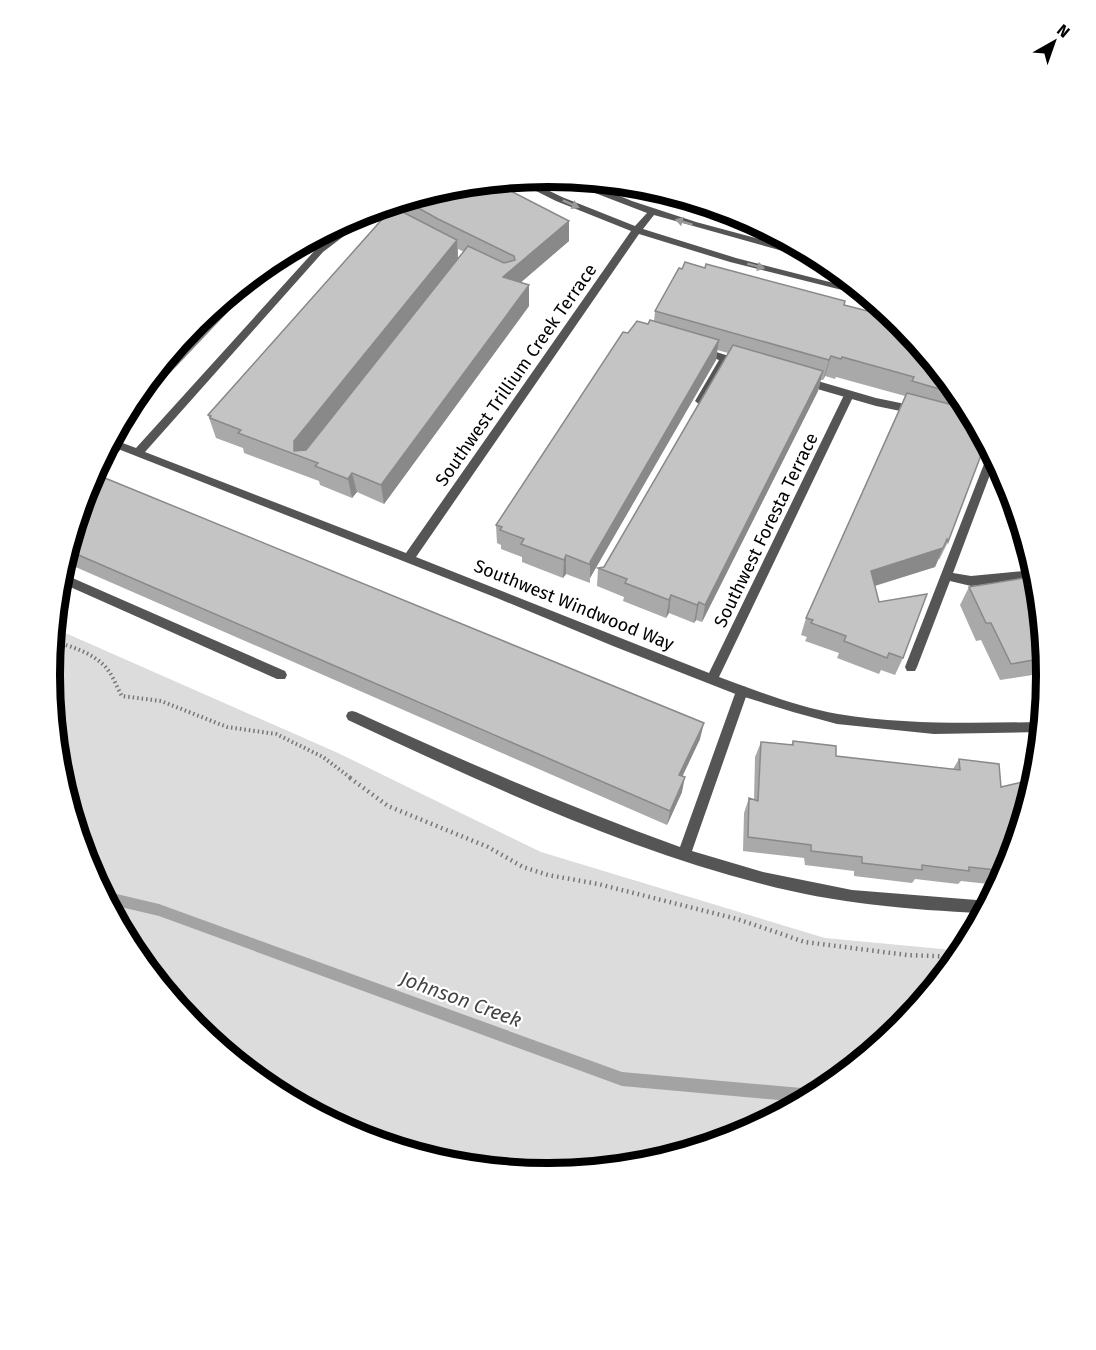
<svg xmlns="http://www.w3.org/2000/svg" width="1096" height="1350" font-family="'Fira Sans',sans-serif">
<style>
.green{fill:#dcdcdc}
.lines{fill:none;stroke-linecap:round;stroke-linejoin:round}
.stream{fill:#a3a3a3;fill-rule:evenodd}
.path-far1{stroke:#777;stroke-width:4;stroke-dasharray:1.5 3;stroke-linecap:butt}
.path{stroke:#777;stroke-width:4.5;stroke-dasharray:1.5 4;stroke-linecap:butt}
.service{fill:#555;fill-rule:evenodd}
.minor{fill:#555;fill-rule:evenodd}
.wall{fill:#a9a9a9;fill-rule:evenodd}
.shaded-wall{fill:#898989}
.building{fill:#c4c4c4;stroke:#898989;stroke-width:1.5}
.oneway{fill:#999}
.labels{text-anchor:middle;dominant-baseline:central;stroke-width:4.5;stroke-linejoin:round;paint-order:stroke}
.street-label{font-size:18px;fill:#000;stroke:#fff}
.water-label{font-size:20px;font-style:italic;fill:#444;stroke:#fff}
.rim{fill:none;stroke:#000;stroke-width:8}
</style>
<rect width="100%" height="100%" fill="#fff"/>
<path class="green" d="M54,628l284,125 203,99 284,86 138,13 -63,77 -75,62 -87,46 -93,28 -97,9 -98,-9 -93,-29 -86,-46 -76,-62 -62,-75 -46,-87 -28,-93 -9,-97z"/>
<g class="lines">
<path class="stream" d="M104,891l55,13 463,168 191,17 6,4 -18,9 -179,-16 -463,-170 -51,-12 -7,-12z"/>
<path class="path-far1" d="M53,641c19,6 42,12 55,29 6,8 9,18 14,26l39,5 66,26 49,7 47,23 29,22"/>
<path class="path" d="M350,778l38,28 100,41 35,20 25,8 50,9 139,35 68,23 102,13 51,2"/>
<path class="service" d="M700,347l42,13 1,2 -5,3 -11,-3 -23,42 -4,1 -5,-4 24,-41 -22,-8v-4z
M804,377l72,21 39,8 5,4 -5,4 -39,-8 -76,-22 -1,-3z
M118,441l4,1 1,3 -1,3 -23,25h-6c7,-11 12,-26 25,-32z
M989,460l5,4 -41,109 18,3 63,-6 3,8 -66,8 -21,-5 -33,86 -2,4h-8l-2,-4 79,-203z
M61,573l224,98 2,4 -2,4h-8l-218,-97z
M742,686l4,1 2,4 -56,160 71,21 89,18 137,11 -6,12c-74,-3 -149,-10 -221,-29 -141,-36 -283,-103 -414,-164l-2,-4 2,-4 4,-1 4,1c107,49 214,95 324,135l56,-156 2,-4z"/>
<path class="minor" d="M563,178l15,1 54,22 64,21 115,31 14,8 -3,1 -168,-47 -11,14 93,29 125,32 9,7 -140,-35 -91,-28 -223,323 293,116 135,-278 5,-4 5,4 -135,282c38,14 79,30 119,37 67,11 135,9 203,8v10l-107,2 -97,-10 -44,-12 -55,-17 -125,-49 -116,-48 -389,-153 4,-6 24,9 181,-200 21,-16 41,-20h6v4l-41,20 -21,16 -178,200 261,101 225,-322 -75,-30 -42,-21 11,-1 37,18 73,29 12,-13 -52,-20z"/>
</g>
<path class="wall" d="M451,186l118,55 -48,41 8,24 -145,198 -27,-12 -5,6 -32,-13 -1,-4 -75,-28 -1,-5 -27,-10 -8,-23 182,-204 -5,-5zM458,249l6,3 -6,7z
M844,305l57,18 62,75 23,44 -38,100 -9,18v-2l-4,9 -60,19 4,16 24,56 -8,17 -14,-5 -2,4 -42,-16 2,-5 -34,-12 2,-4 -6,-2 5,-17 99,-222 -69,-19 -1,2 -10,-3 -2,4h-2l-3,11 -116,231 -6,-2 -2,3 -25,-10 -3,5 -43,-17 1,-4 -27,-11 1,-18 6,-1 124,-214 -11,-3 -1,10 -126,218v5l-24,-9 -3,4 -41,-16v-5l-21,-8v-4l-4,-2 -1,-18 152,-201 6,-3 1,-10z
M134,398l2,11 -7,-3z
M87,486l613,253 -18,37v16l-15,33 -603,-263z
M1037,578l9,95 -46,7 -19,-40 -5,1 -16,-36 9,-18z
M793,741l43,15 117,13 6,-10 49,107 -10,19 -37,-4 -3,3 -43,-5 -3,4 -58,-7v-5l-49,-6 -1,-7 -61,-7 1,-38 5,-15 5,2 1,-43 6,-15 30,3z"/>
<path class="shaded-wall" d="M569,221v20l-65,56 -1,-20z
M457,240l1,21 -156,196 -8,-6v-10z
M283,254l-147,155 -4,-9 2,-2 62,-76 75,-62z
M529,285v21l-145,198 -3,-19z
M719,340l-3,20 -126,218v-16z
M831,356l-6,20 -2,4 6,-20z
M823,371l-5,20 -116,231 3,-17z
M352,473l5,19 -5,6 -4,-19z
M943,548l-8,19 -71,22 7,-18z
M566,555v19l-3,4 1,-18z
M671,595l-2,18 -3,5 3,-18z
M699,602l-3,18 -2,3 3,-18z
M704,723l-4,16 -24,51 3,-15z
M685,777l-3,15 -15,33 3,-14z"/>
<path class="building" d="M493,182l76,39 -66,56 26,8 -148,200 -29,-12 -4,6 -33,-13 3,-3 -80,-30 3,-3 -31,-12 1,-2 -3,-1 185,-208 64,33 -163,201v10l12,-1 162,-204 36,17 11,-3 -1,-4 -76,-37 -34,-19 47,-14z
M685,262l20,6 1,-4 139,37 -1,4 51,13 6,5 59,72 -48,-14 2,-4 -72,-20 -1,2 -10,-3 -2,4 -174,-49 24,-43 3,1z
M650,320l69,20 -129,222 1,3 -25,-10 -2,5 -43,-16 3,-5 -24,-9 2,-3 -6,-2 127,-193 5,1 9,-12 11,3z
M733,345l90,26 -118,234 -6,-3 -2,3 -26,-10 -2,5 -44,-17 2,-4 -29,-11 6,-1z
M907,393l61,16 18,33 -38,100 -1,-3 -4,9 -72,23 8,31 48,-8 -24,64 -14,-5 -2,5 -43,-17 2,-5 -35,-13 2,-3 -7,-2z
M100,476l604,247 -25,52 6,2 -15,34 -603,-261 20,-64 2,1z
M1036,576l9,82 -34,6 -20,-41h-5l-17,-36z
M793,741l43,5v10l124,14 -1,-11 40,5 2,23 30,-7 1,8 -24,78 -2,5 -37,-4v4l-47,-6v5l-60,-7v-6l-51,-6v-6l-63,-8 1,-39 9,3 3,-59 32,3z"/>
<defs><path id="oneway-solid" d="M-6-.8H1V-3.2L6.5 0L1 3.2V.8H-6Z" transform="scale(1.5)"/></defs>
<g class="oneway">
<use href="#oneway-solid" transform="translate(571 204) rotate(24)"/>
<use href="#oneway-solid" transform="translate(684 222) rotate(-163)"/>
<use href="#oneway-solid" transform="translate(756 266) rotate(15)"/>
</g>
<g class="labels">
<g class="street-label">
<text transform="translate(516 375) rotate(-55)">Southwest Trillium Creek Terrace</text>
<text transform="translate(766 530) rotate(-64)">Southwest Foresta Terrace</text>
<text transform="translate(574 605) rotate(22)">Southwest Windwood Way</text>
</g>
<g class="water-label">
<text transform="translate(461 999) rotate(20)">Johnson Creek</text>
</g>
</g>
<path d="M0 0H1096V1350H0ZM60 675a488 488 0 1 1 976 0a488 488 0 1 1-976 0Z" fill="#fff" fill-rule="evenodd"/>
<path class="rim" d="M60 675a488 488 0 1 1 976 0a488 488 0 1 1-976 0Z"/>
<g transform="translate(1054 42) rotate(40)" stroke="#ffffff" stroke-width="4.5" paint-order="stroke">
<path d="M0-4.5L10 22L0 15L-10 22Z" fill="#000000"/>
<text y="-9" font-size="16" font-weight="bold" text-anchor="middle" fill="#000000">N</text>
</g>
</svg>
